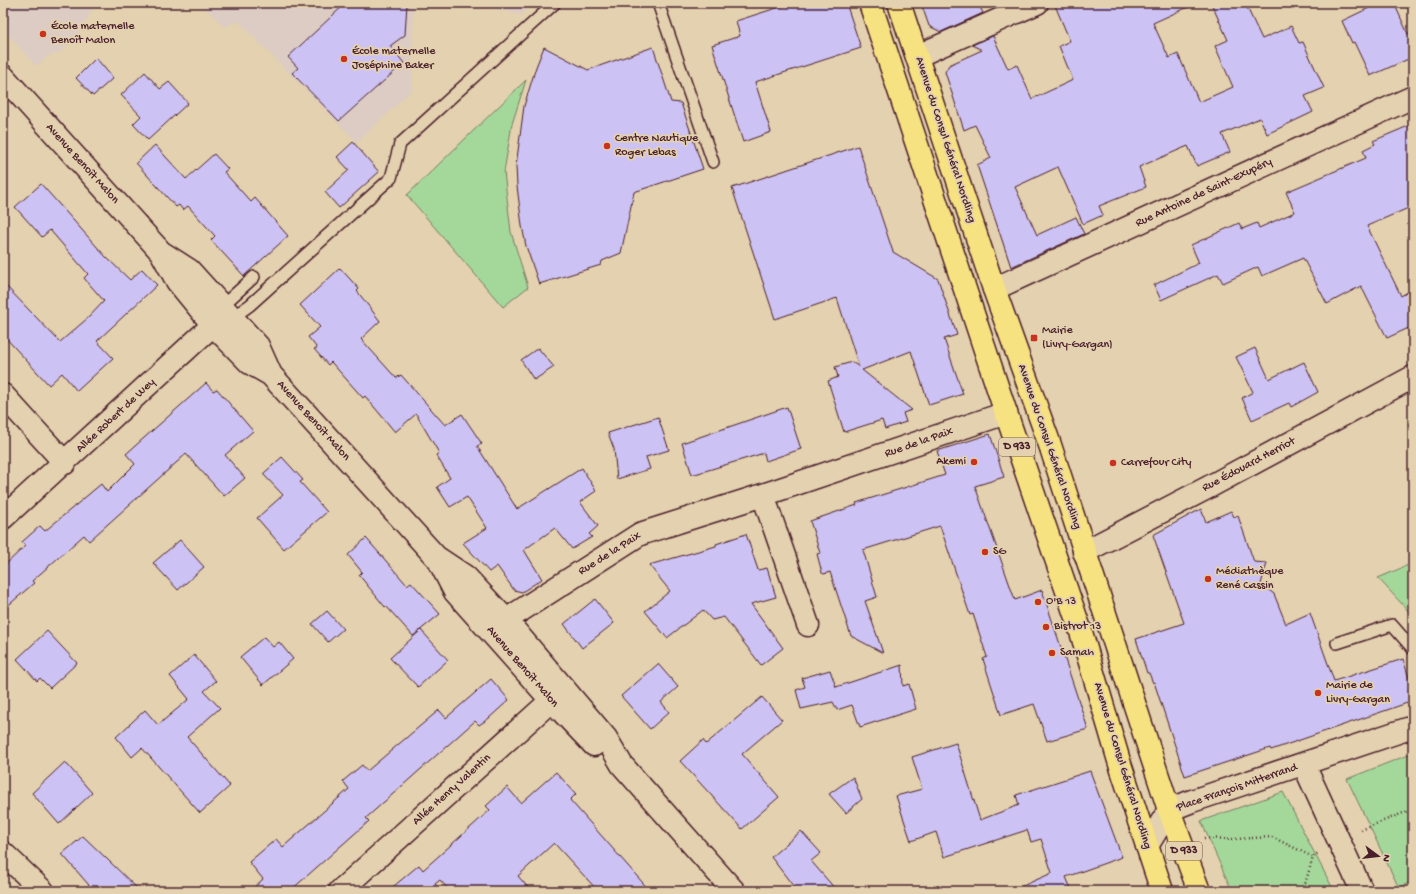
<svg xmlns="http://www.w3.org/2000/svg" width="1416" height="894" font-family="'Gochi Hand',sans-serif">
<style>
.built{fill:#dcccc4}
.green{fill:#a4d89a;stroke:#777c62}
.building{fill:#ccc2f4;stroke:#4a1f2b}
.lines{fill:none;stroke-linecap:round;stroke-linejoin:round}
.service-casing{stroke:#4a1f2b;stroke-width:14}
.minor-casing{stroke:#4a1f2b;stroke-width:25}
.secondary-casing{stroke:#4a1f2b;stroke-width:25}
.primary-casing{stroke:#4a1f2b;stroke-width:25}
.path{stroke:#4a1f2b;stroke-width:2.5;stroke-dasharray:1 3;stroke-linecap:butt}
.service{stroke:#e3d1af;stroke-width:11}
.minor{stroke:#e3d1af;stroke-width:22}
.secondary{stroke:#e3d1af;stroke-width:22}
.primary{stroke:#f7e281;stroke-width:22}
.poi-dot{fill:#c8321e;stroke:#e3d1af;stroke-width:1.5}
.labels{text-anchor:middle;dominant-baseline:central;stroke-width:3.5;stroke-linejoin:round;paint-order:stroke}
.shield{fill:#e3d1af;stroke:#785453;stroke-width:1}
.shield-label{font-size:11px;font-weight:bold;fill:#4a1f2b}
.poi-label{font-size:12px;fill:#4a1f2b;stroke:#e3d1af;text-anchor:start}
.street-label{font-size:12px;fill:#4a1f2b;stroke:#e3d1af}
</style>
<rect width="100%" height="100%" fill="#e3d1af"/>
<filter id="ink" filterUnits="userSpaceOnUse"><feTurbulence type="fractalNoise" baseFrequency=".025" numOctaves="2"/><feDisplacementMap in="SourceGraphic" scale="8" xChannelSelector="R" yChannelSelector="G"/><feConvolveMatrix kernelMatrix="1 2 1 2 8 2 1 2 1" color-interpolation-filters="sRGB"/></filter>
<g filter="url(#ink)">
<path class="built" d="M3,3h91l-2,7 -17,29 -16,14 -10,2 -13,11 -33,-37z
M201,3h212l-1,87 -55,52 -119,-121 -14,6z
M473,3h62l-14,12z"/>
<path class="green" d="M526,80l-14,44 -8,48 7,60 17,55 -25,20 -96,-112z
M1413,563v53l-35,-38z
M1413,753v127l-14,8 -52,-109z
M1283,792l51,99h-102l-31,-70z"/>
<path class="building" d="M346,3h61l-2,32 -15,11 14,17 -65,58 -47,-48 6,-5 -10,-11z
M792,3h54l15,45 -106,34 16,50 -28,10 -31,-97 28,-9 -4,-15z
M921,3h57l5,10 -42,19 -12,-6z
M1054,3h143l-44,20 16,35 9,-4 21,48 34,-15 -18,-41 13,-6 -17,-37h34l17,36 29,-13 8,17 4,-1 21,46 -19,8 8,16 -46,22 -7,-16 -38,16 8,18 -33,14 -9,-20 -49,21 7,20 -47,19 4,9 -20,9 -25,-57 -43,20 22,48 39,-18 8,17 -73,33 -34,-102 14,-7 -16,-33 -11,5 -19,-58 4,-7 33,-15 -10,-5 21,-9 15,33 9,-4 15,34 41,-19 -14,-34 11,-5z
M1366,3h28l14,31 5,-2v25l-43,19 -16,-34 -2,1 -10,-22 27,-13z
M544,47l44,23 65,-23 18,55 10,1 22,66 -69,23 -13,61 -19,8 -1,4 -62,19 -13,-38 -4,-20 -5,-40 -1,-20 8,-60 12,-39z
M96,58l17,20 -20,18 -17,-18z
M145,72l15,17 9,-7 19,21 -40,37 -15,-16 8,-8 -20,-21z
M1413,124v82l-46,20 34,70 12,-7v37l-26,12 -26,-52 -34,18 -24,-46 -41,18 -4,-9 -35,16 -5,-9 -57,26 -7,-15 45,-22 -8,-18 48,-22 3,6 15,-6 2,5 36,-16 -9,-20 80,-34 -3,-8 12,-6 -2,-3z
M353,142l26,30 -40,36 -14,-16 24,-22 -12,-13z
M155,145l31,34 28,-25 14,15 -4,3 27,30 4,-4 33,38 -44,40 -33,-36 4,-4 -27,-30 -5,4 -4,-5 -3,2 -40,-44z
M858,146l35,106 45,27 19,56 -13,4 19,55 -34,11 -18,-54 -49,19 50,40 -9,3 3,9 -21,7 -3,-9 -38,12 -16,-51 10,-4 -3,-10 17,-5 7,5 -22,-69 -62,21 -43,-131z
M41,184l65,73 24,23 12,-11 15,16 -60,56 16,17 -36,33 -15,-18 -13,12 -46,-50v-52l57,59 29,-25 15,-16 -20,-23 4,-4 -38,-44 -8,7 -27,-30z
M340,268l19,21 -2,2 23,30 -19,18 35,39 5,-3 44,50 17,-11 20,30 -5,2 40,63 65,-41 14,23 -16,11 18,24 -9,8 3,3 -20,12 -17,-21 -31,22 18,29 -20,13 -8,-2 -17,-24 -8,6 -26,-29 24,-15 -20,-31 -17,10 -13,-20 13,-9 -14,-23 3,-2 -23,-39 -21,18 -30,-36 -2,2 -32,-36 -3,3 -14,-16 3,-1 -9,-11 12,-10 -20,-22z
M538,348l16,19 -20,13 -13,-20z
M1255,348l14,31 35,-17 14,30 -27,15 -2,-4 -37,17 -10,-22 11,-6 -17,-35z
M206,383l7,8 4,-2 36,42 -28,24 20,23 -21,18 -38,-42 -97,87 -5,-6 -52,46 2,2 -31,27v-43l22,-21 -3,-4 18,-16 5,5 56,-47 6,8 28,-28 -9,-10z
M787,407l14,42 -35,12 -2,-8 -72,22 -10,-32z
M658,417l11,33 -23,7 4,12 -33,10 -3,-30 -6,-16z
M990,434l14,43 -29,9 40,114 27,-10 46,139 -41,12 -13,-37 -33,11 -18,-56 4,-2 -14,-43 -3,1 -30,-89 -77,24 14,47 -12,4 18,52 -32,-17 -21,-64 -6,2 -2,-1 -5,-19 3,-1 -10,-32 47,-16 -1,-2 89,-28 -8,-24z
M282,457l21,23 -3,2 27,30 -43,37 -27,-31 26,-23 -20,-21z
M1201,509l5,13 25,-11 3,6 4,-1 16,46 13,1 -6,21 13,10 12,30 24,-11 24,68 69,-22 10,32v10l-142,49 -1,-2 -85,28 -31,-94 -1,1 -4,-10h-2l-11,-34 48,-16 -31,-88z
M746,534l12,36 9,-2 9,29 -25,7 32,44 -22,17 -37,-48 -12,3 -9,-10 -36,28 -22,-27 25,-20 -21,-26 67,-19v-2z
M366,538l41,47 4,-3 29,32 -27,22 -27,-30 -1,1 -26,-32 3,-3 -14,-17z
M180,540l24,27 -26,23 -25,-27z
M595,599l19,24 -32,25 -18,-24z
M327,611l16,18 -15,13 -16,-18z
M421,630l27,30 -30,27 -28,-29z
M47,631l30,32 -27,25 -10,-10 -3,3 -20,-22z
M264,637l9,10 6,-5 14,17 -30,26 -23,-28z
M194,655l22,26 -12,10 16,17 -33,29 43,49 -30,27 -58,-65 -10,9 -16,-20 29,-27 13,15 31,-26 -19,-23z
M658,664l20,23 -17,15 8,10 -19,17 -29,-33z
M902,665l1,21 6,-2 7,25 -56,18 -8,-22 -15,5 -4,-8 -32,7 -5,-19 9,-3 -3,-9 28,-8 6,17z
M491,679l18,21 -21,19 -9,6 -4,-4 -109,97 3,3 -79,70h-40l13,-12 -14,-17 27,-23 7,8 66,-58 -6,-8 19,-16 5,6 72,-61 7,8z
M762,697l20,23 -40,34 37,43 -37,32 -62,-68 23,-21 3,4z
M956,743l24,77 39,-15 -3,-10 74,-24 32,86 -56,20 6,14h-61l41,-18 -11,-34 -10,3 -4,-12 -83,27 -8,-25 -25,9 -15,-45 26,-7 -10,-32z
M65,762l27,31 -33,31 -27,-31z
M556,772l20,22 -6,6 80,91h-52l-44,-48 -36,33 13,15h-81l-10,-11 -5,4 6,7h-53l31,-26 4,5 67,-60 -4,-4 21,-19 14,16z
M853,777l9,22 -16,14 -17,-19z
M801,831l20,22 -10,8 26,30h-40l-26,-34z
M83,836l26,25 31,30h-46l-32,-37z"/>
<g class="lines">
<g class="service-casing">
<path id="service" d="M658,3l55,159
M222,306l32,-29
M232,318l18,-13 141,-127 9,-34 155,-141
M1337,643l55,-18 21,24"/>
</g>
<g class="minor-casing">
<path id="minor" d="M917,56l120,-53
M994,289l419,-192
M3,395l62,68
M763,495l45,130
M3,518l223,-205
M1084,552l123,-64 206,-111
M493,632l13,-12 134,-86 123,-39 243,-82
M1304,765l58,126
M1147,846l22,-36 23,-9 221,-74
M3,853l40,38
M340,891l224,-202"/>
</g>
<g class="secondary-casing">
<path id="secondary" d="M3,76l158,176 16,29 36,44 37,38 21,12
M161,252l28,18 69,76 13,29 165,182 30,20 40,43 100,118 16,27 112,126
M438,559l17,33 96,108 43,45"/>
</g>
<g class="primary-casing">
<path id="primary" d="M870,3l136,410 75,219 38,129 43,130
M899,3l95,286 56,156 119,365 30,81"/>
</g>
<path class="path" d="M1361,830l52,-21
M1204,838l30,1 38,-2 41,20
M1303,891l10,-34 6,-5"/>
<use href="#service" class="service"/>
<use href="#minor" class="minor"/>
<use href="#secondary" class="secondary"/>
<use href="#primary" class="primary"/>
</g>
</g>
<g class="poi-dot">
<circle cx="43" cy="34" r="4"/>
<circle cx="344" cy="59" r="4"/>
<circle cx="607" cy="146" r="4"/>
<rect x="1030" y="334" width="8" height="8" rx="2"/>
<circle cx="974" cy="462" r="4"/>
<circle cx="1113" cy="463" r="4"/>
<circle cx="985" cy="552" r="4"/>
<circle cx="1208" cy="579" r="4"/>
<circle cx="1038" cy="602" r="4"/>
<circle cx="1046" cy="627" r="4"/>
<circle cx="1052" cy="653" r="4"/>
<circle cx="1318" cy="693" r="4"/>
</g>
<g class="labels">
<g class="shield">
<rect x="999" y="438" width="36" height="18" rx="3"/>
<rect x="1166" y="842" width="36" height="18" rx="3"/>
</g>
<g class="shield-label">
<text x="1017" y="447">D 933</text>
<text x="1184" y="851">D 933</text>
</g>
<g class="poi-label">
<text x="51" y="27">École maternelle<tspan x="51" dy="14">Benoît Malon</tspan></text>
<text x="352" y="52">École maternelle<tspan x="352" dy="14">Joséphine Baker</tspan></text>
<text x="615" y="139">Centre Nautique<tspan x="615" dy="14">Roger Lebas</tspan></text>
<text x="1042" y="331">Mairie<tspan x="1042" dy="14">(Livry-Gargan)</tspan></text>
<text x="966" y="462" text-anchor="end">Akemi</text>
<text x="1121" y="463">Carrefour City</text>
<text x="993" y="552">SG</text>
<text x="1216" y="572">Médiathèque<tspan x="1216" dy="14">René Cassin</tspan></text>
<text x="1046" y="602">O'B 13</text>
<text x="1054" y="627">Bistrot 13</text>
<text x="1060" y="653">Samah</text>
<text x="1326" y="686">Mairie de<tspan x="1326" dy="14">Livry-Gargan</tspan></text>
</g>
<g class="street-label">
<text transform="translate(945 140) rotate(72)">Avenue du Consul Général Nordling</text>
<text transform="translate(82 164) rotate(48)">Avenue Benoît Malon</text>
<text transform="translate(1204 193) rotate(-25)">Rue Antoine de Saint-Exupéry</text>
<text transform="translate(116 416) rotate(-43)">Allée Robert de Wey</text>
<text transform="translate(313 421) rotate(48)">Avenue Benoît Malon</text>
<text transform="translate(919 443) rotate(-19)">Rue de la Paix</text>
<text transform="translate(1049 447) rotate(71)">Avenue du Consul Général Nordling</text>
<text transform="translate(1249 465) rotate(-28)">Rue Édouard Herriot</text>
<text transform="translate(610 554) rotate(-32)">Rue de la Paix</text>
<text transform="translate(522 667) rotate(49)">Avenue Benoît Malon</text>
<text transform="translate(1122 766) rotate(73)">Avenue du Consul Général Nordling</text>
<text transform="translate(1237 788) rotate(-19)">Place François Mitterrand</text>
<text transform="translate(452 790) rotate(-42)">Allée Henry Valentin</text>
</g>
</g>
<rect width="1416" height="894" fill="none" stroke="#e3d1af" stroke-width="16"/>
<rect x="8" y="8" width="1400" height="878" fill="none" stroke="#4a1f2b" stroke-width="1.5" filter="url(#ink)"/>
<g transform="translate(1378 856) rotate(105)" stroke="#e3d1af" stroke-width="3" paint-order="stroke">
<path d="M0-3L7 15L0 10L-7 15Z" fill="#4a1f2b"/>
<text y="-6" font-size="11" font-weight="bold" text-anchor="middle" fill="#4a1f2b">N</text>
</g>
</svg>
